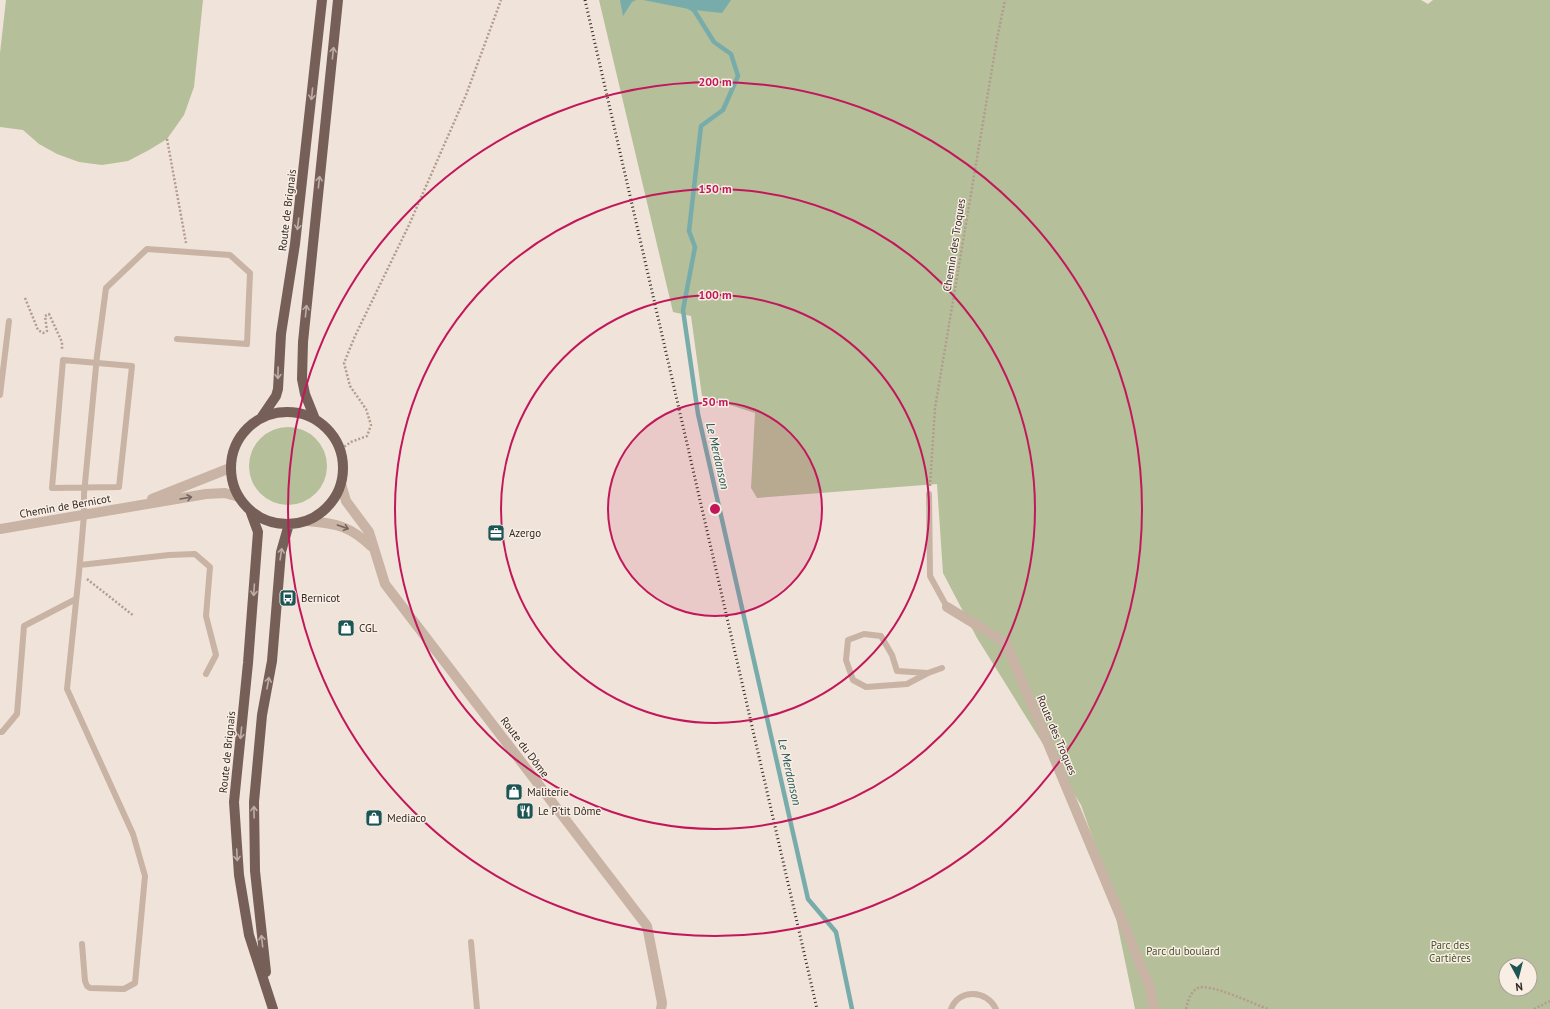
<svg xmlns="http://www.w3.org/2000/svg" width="1550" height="1009" font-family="'PT Sans',sans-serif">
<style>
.green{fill:#b5bf99;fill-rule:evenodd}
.water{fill:#78acab}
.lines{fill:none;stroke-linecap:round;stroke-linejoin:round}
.stream{stroke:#78acab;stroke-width:4.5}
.path{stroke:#b39c8f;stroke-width:2.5;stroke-dasharray:2 2;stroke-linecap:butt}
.service{stroke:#c8b3a5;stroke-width:6}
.minor{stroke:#c8b3a5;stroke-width:10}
.primary{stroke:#755f57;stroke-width:10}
.rail{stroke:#342926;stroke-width:3;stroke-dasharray:1 3;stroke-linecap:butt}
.oneway{stroke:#bdaea5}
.oneway2{stroke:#77675f}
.ring{fill:none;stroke:#c2185b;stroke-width:2}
.labels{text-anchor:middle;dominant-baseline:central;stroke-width:3;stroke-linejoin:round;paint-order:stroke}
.street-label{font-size:11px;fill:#342926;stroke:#f8eee4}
.poi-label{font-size:11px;fill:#342926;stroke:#f8eee4;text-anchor:start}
.park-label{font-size:11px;fill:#46512b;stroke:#f8eee4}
.water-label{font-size:12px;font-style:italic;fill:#1d5454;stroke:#f8eee4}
.centre{fill:#c2185b;stroke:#f8eee4;stroke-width:2}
.ring-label{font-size:12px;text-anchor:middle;font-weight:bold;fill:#c2185b;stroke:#f8eee4;stroke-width:3;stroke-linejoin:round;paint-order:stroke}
</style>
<rect width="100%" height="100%" fill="#f0e3d9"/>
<path class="green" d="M6,0h197l-9,87 -10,28 -17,24 -18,11 -21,11 -26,4 -23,-3 -22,-8 -18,-10 -16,-14 -23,-3v-74z
M599,0h822l7,4 5,-4h117v1009h-415l-26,-125 -28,-79 -104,-167 -34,-65 -6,-89 -180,14 -6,-10 4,-75 -53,-17 -11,-80 -18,-4zM1506,965h24v24h-24z
M249 466a39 39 0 1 1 78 0a39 39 0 1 1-78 0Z"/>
<path class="water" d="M620,0h16l-4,2 -9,14z
M643,0h88l-9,13 -28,-3z"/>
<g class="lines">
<path class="stream" d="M689,7l5,3 20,32 17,12 7,22 -15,34 -22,16 -12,105 6,16 -12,63 15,104 110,485 28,33 16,77"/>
<path class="path" d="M167,139l19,104
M25,298l13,32 5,3 4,-2 -2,-15 4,-2 13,28v8
M341,449l10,-7 16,-6 4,-11 -5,-16 -16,-23 -6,-23 11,-27 54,-111 57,-130 35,-95
M930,486l5,-78 62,-369 8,-39
M87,579l47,37
M1186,1009c2,-8 4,-17 12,-21 12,-5 56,16 70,21
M1534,1009l16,-8"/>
<path class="service" d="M63,360l69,6 -13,121 -67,1z
M0,395l9,-74
M929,494l1,82 17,31
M80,565l89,-10 26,-1 15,13 -4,49 10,39 -10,19
M928,673l-21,11 -41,3 -13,-7 -7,-20 2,-20 16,-6 17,2 11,19 5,16 31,2 14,-5
M0,732h2l15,-18 7,-88 52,-27
M471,942l6,67
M82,944l3,37 2,5 3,2 34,1 11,-6 10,-107 -12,-42 -66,-145 12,-116 5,-58v-21l13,-138 9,-68 41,-39 83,6 20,18 -3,71 -70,-5
M951,1009c8,-21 36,-19 45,0"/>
<path class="minor" d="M341,484l5,17 23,31 16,52 262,342 15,77 -1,6
M152,499l78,-31
M306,521c30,2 44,5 66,26
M0,529l206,-35 19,-1 14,4
M947,607l59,36 143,342 5,24"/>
<path class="primary" d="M231 468a56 56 0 1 1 112 0a56 56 0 1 1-112 0Z
M261,418l15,-22 2,-7 3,-55 14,-90 27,-244
M315,419l-10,-25 -3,-15 1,-37 35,-342
M250,510l8,22 -10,131 -14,139 5,73 10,60 24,74
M266,972l-11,-101 -1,-69 8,-87 10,-54 9,-109 8,-28"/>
<path class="rail" d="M585,0l232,1009"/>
</g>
<defs><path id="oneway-shaft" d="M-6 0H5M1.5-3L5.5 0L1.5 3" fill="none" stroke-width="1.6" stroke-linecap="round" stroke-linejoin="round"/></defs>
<g class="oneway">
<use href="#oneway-shaft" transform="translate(333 53) rotate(-84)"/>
<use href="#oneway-shaft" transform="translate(312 94) rotate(96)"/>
<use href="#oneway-shaft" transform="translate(319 182) rotate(-84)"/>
<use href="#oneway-shaft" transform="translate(298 224) rotate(97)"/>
<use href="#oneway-shaft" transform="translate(306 311) rotate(-84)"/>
<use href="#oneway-shaft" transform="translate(278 373) rotate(91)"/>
<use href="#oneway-shaft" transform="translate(281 554) rotate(-81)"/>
<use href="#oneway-shaft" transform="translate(254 590) rotate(94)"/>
<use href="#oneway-shaft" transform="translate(268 683) rotate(-80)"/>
<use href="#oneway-shaft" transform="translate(241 733) rotate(96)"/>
<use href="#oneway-shaft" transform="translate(254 812) rotate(-91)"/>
<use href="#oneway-shaft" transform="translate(237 855) rotate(87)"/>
<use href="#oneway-shaft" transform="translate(262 941) rotate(-97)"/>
</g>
<g class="oneway2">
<use href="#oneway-shaft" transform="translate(186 498) rotate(-10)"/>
<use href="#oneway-shaft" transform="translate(343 527) rotate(19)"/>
</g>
<circle cx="715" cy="509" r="107" fill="#c2185b" fill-opacity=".12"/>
<g class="ring">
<circle cx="715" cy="509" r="107"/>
<circle cx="715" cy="509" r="214"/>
<circle cx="715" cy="509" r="320"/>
<circle cx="715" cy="509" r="427"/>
</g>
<defs>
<g id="office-square" transform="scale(0.9)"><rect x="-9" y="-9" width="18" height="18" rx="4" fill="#1d5454" stroke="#f8eee4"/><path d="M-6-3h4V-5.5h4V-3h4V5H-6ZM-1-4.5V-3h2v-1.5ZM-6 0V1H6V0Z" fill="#fff"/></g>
<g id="bus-square" transform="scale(0.9)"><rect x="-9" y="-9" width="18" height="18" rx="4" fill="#1d5454" stroke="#f8eee4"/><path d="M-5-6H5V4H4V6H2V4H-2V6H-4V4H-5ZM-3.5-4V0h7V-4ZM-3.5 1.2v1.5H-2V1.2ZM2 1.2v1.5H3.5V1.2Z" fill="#fff"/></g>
<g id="shop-square" transform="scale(0.9)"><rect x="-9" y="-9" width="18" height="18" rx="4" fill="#1d5454" stroke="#f8eee4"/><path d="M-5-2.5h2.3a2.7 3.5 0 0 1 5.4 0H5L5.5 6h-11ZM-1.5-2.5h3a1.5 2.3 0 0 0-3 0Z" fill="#fff"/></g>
<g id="restaurant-square" transform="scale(0.9)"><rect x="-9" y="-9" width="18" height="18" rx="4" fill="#1d5454" stroke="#f8eee4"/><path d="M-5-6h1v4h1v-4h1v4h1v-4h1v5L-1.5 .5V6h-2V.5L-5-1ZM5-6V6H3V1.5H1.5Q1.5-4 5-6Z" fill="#fff"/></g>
</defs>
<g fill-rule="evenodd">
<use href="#office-square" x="496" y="533"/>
<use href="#bus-square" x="288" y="598"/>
<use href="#shop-square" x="346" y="628"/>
<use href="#shop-square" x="514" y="792"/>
<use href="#restaurant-square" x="525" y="811"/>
<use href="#shop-square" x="374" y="818"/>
</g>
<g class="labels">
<g class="street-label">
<text transform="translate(287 210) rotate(-83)">Route de Brignais</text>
<text transform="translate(954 245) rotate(-81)">Chemin des Troques</text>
<text transform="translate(65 506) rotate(-10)">Chemin de Bernicot</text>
<text transform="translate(1057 735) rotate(67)">Route des Troques</text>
<text transform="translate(525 747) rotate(53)">Route du Dôme</text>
<text transform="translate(227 752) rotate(-84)">Route de Brignais</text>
</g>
<g class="poi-label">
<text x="509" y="533">Azergo</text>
<text x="301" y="598">Bernicot</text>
<text x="359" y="628">CGL</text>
<text x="527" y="792">Maliterie</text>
<text x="538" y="811">Le P'tit Dôme</text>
<text x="387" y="818">Mediaco</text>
</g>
<g class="park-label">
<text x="1450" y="945">Parc des<tspan x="1450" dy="13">Cartières</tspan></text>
<text x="1183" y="951">Parc du boulard</text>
</g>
<g class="water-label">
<text transform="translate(718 456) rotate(77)">Le Merdanson</text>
<text transform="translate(790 772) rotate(77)">Le Merdanson</text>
</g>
</g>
<circle cx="715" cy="509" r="6" class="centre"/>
<g class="ring-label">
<text x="715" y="86">200 m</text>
<text x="715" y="193">150 m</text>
<text x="715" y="299">100 m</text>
<text x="715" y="406">50 m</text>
</g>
<g transform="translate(1518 977) rotate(173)"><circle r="19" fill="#f8eee4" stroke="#aa9f98"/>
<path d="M0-3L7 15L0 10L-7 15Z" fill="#1d5454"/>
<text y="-6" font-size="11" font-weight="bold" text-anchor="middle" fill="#342926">N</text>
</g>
</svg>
